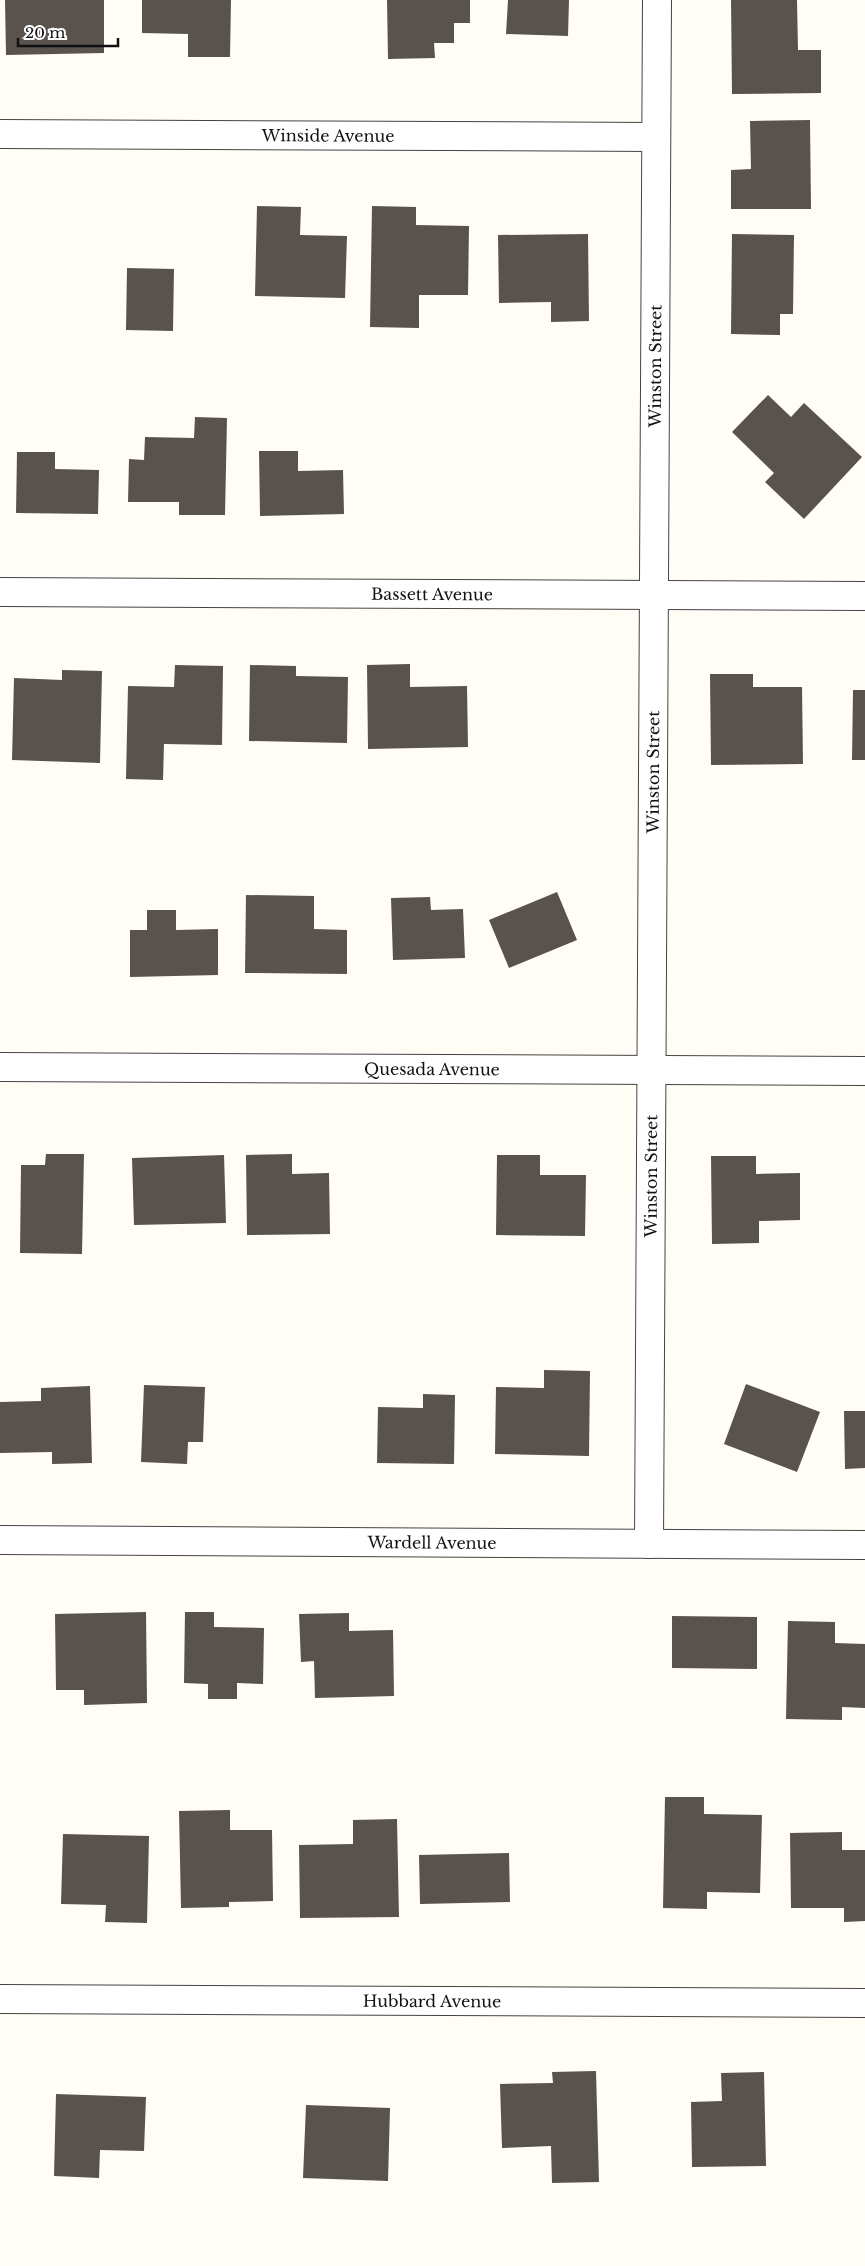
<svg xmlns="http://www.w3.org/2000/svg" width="865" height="2266" font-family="'Libre Baskerville',serif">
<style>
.building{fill:#5a524d}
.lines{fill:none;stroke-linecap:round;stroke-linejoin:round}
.minor-casing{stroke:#444;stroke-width:30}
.tertiary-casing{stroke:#444;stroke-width:30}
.minor{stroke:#fff;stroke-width:28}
.tertiary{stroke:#fff;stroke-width:28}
.labels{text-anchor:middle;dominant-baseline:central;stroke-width:5;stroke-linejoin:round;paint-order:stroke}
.street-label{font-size:16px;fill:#111;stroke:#fff}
</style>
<rect width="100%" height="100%" fill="#fffdf5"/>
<path class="building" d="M5,0h99v53l-98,2z
M142,0h89l-1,57h-42v-23l-46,-1z
M387,0h83v23h-16v20h-20l1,15 -47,1z
M508,0h61l-1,36 -62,-2z
M731,0h66l1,50h23v43l-89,1z
M810,120l1,89h-80v-39l20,-1 -1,-48z
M257,206l44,1 -1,28 47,1 -2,62 -90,-2z
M372,206l44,1v18l53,1 -1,69h-49v33l-49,-1z
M588,234l1,87 -38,1v-20l-52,1 -1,-68z
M732,234l62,1 -1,79h-13v21l-49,-1z
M127,268l47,1 -1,62 -47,-1z
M768,395l23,22 13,-14 58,54 -58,62 -39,-37 9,-9 -42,-41z
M195,417l32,1 -2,97h-46v-13h-51l1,-43 15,1 1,-23 49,1z
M259,451h39v20l45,-1 1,44 -84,2z
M17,452h38v17l44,1 -1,44 -82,-1z
M410,664v23l57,-1 1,61 -100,2 -1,-84z
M175,665l48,1 -1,79 -58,-1 -1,36 -37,-1 2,-93 46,1z
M250,665l46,1v10l52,1 -1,66 -98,-2z
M62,670l40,1 -2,92 -88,-3 2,-82 48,2z
M710,674h43v13h49l1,77 -92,1z
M853,690h12v70h-13z
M557,892l20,48 -68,28 -20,-48z
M246,895l68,1v33l33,1v44l-102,-1z
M430,897l1,13 32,-1 2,49 -72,2 -2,-62z
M147,910h29v20l42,-1v46l-88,2v-47h17z
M46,1154h38l-2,100 -62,-1 1,-88h24z
M292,1154v20l37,-1 1,61 -83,1 -1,-80z
M224,1155l2,68 -92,2 -2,-67z
M497,1155h43v20h46l-1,61 -89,-1z
M711,1156h45v18l44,-1v47l-41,1v22l-47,1z
M544,1370l46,1 -1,85 -94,-2 1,-67 48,1z
M746,1384l74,28 -23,60 -73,-28z
M144,1385l61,2 -2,55h-15l-1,22 -46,-2z
M90,1386l2,77 -40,1v-12l-52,1v-51l41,-1v-13z
M423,1394l32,1 -1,69 -77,-1 1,-56 45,1z
M844,1411h21v57l-20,1z
M146,1612l1,91 -63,2v-15h-28l-1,-76z
M185,1612h29v15l50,1 -1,56 -26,-1v16h-29v-15l-24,-1z
M349,1613v18l44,-1 1,66 -79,2 -1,-37 -13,1 -2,-48z
M672,1616l85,1v52l-85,-1z
M788,1621l47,1v21l30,1v64l-23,-1v13l-56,-1z
M665,1797h39v17l58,1 -2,78 -53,-1v17l-44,-1z
M230,1810v20h42l1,71 -44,1v5l-48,1 -2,-97z
M397,1819l2,98 -99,1 -1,-73 54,-1v-24z
M842,1832v18h23v71l-21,1v-14h-53l-1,-75z
M63,1834l86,2 -2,87 -42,-1 1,-17 -45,-1z
M509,1853l1,49 -90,2 -1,-49z
M596,2071l3,111 -47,1 -1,-37 -49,2 -2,-64 53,-1 -1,-11z
M764,2072l2,94 -74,1 -1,-65 31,-1 -1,-28z
M56,2094l90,3 -2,54 -44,-1 -1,28 -45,-2z
M306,2105l84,3 -2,73 -85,-3z"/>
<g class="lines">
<g class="minor-casing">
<g id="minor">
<path id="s1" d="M0,134l656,3"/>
<path id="s2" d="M0,592l865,4"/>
<path id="s3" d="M0,1540l865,5"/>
<path id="s4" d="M649,1544l8,-1544"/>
<path id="s5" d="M0,1999l865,4"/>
</g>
</g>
<g class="tertiary-casing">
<g id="tertiary">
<path id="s6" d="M0,1067l865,4"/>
</g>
</g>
<use href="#minor" class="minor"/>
<use href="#tertiary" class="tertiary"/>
</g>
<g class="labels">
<g class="street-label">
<text stroke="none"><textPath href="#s1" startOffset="328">Winside Avenue</textPath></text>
<text stroke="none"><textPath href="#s4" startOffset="1178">Winston Street</textPath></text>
<text stroke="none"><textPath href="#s2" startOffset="432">Bassett Avenue</textPath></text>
<text stroke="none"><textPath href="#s4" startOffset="772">Winston Street</textPath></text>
<text stroke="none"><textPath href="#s6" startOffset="432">Quesada Avenue</textPath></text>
<text stroke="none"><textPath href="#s4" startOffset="368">Winston Street</textPath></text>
<text stroke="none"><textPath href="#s3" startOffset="432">Wardell Avenue</textPath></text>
<text stroke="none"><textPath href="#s5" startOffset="432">Hubbard Avenue</textPath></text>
</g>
</g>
<path d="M18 38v8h100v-8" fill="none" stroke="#111111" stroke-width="2.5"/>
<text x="25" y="38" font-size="15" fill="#111111" stroke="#ffffff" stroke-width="4" paint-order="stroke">20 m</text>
</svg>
